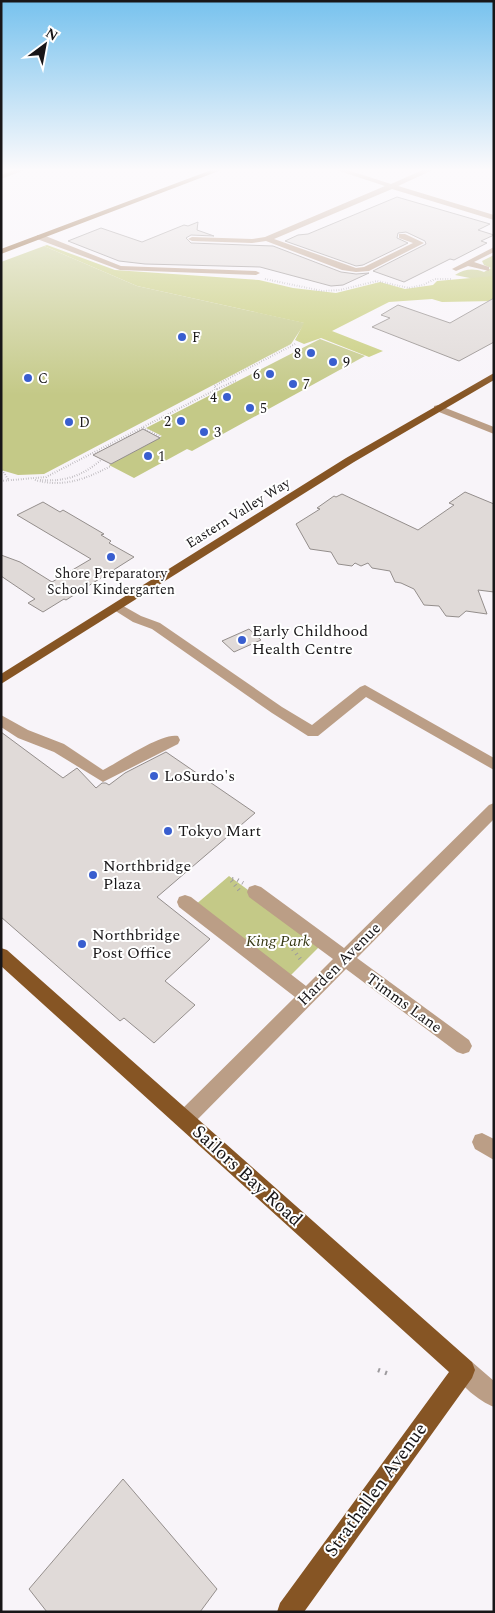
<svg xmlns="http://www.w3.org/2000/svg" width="495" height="1613" font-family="Spectral,serif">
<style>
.green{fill:#c4c987}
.forest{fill:#c6cc78}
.building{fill:#e0dad8;stroke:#948e8c}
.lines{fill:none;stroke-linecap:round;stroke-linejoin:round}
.path-far2{stroke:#9d9a9e;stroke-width:2;stroke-dasharray:0.5 2;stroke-linecap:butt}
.path-far1{stroke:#9d9a9e;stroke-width:4;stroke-dasharray:1 4.5;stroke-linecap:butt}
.path{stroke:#9d9a9e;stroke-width:4.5;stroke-dasharray:2 5.5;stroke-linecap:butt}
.minor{fill:#bb9e86;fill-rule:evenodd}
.major{fill:#865524;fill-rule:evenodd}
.poi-dot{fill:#395ecf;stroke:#fff;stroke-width:2}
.labels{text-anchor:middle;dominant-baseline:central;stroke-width:4;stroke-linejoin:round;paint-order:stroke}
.far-poi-label{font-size:14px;fill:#181618;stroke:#fff;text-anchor:start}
.far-street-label{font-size:14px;fill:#181618;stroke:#fff}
.poi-label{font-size:16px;fill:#181618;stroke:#fff;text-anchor:start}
.park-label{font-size:16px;font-style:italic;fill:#373915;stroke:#fff}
.street-label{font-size:16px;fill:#181618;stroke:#fff}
.near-street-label{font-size:19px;fill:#181618;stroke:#fff}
</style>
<rect width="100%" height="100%" fill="#f8f4f9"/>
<path class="green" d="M44,246l93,40 168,37 -14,21 -247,130 -26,1 -17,-5v-208z
M494,255v28l-39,-8c10,-6 18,-7 29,-3l7,-4 -7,-3 -2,-4z
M320,339l45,17 -173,95 -5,-2 -53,29 -25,-13 53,-29 -16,-8z
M229,876l93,68 -34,34 -94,-72z"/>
<path class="forest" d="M47,245l68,25 144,10 34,8 43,5 44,-11 25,7 28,-4 4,-4 57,-5v25l-52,1 -10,-3 -43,3 -57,29 51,20 -14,6 -48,-19 -17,6 -9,-4 9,-17 -167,-37 -93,-40z"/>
<path class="building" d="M397,197l93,27 -12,6 16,5 -13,6 6,2 -33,17 -4,-1 -46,23 -31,-11 53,-27 -1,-3 -19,-9 -8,1 -1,5 11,5 -45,22 -7,1 -71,-25 13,-6 10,-1z
M198,222l-1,8 17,6 -23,-1 -5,3 5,5 82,3 68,26 15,2 13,-1 -26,12 -12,1 -71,-19 -115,-3 -26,-3 -51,-20 33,-13 41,14 42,-17 4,1z
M494,298v44l-35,19 -87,-34 18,-9 -9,-3 17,-10 52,18z
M143,429l17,9 -49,26 -18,-9z
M465,492l29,12v88l-16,-2 9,24 -21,-3 -7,6 -13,-1 -7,-10 -15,-1 -10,-16 -13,-6 -6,-1 -5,-11 -18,-3 -4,-5 -7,3 -6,-3 -3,3 -14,-2 -7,-12 -21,-3 -14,-25 24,-15 -3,-1 17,-12 2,1 6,-3 76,36 36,-25 -5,-2z
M43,502l17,10 3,-2 41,24 -3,1 10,6 -2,2 25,14 -68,43 -2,-1 -21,13 -15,-9 7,-4 -34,-23v-21l19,7 32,20 39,-23 -74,-44z
M249,629l12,11 -27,12 -12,-11z
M1,732l62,46 14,-10 19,20 6,-5h4l3,2 16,-12 41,-21 89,61 -98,84 53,42 -45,42 30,24 -41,38 -30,-25 -4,3 -119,-104z
M123,1479l94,110 -17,23h-153l-18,-23z"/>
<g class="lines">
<path class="path-far2" d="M319,169l7,2
M265,279l57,12 18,-1 37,-9 32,7 14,-3 12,-6h16
M217,389l20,-9
M143,428l18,9
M1,468l7,11
M35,480c28,8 51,-1 76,-14
M40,480c25,2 42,-4 61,-20
M1,481l45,-4 171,-88 -3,-3 81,-42"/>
<path class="path-far1" d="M239,890l-9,-11h6l7,4
M283,936l18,24"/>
<path class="path" d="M378,1370l11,4"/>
<path class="minor" d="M16,169h11l-26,10v-4z
M333,169h11l47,15 34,-15h10l-37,17 96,29v5l-102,-31 -118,50 82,29 8,-1 49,-24 -14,-5v-4h6l19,9 -55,28 -13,1 -14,-2 -76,-29 -14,2 -60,-2 -4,-2 4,-2 60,2 13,-2 120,-51z
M37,235h6l78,31 135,5 4,2 -4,2 -136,-5 -83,-31z
M494,247v5l-20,10 15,5v4l-21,-5 -12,5 -4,-2z
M438,405l56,22v7l-60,-24v-4z
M118,603l23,13 19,7 122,84 30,18 48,-38 5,-2 129,73v12l-128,-73 -48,39h-10l-36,-23 -120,-84 -19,-7 -19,-12 -2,-3z
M1,715l27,15 36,14 39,26c16,-8 59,-38 75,-34l2,4 -2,4 -75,38 -49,-30 -36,-14 -17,-11z
M494,803v16l-137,139 112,82 3,6 -3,6 -6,2 -6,-2 -111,-83 -154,156 -7,3 -7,-3 -2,-6 2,-6 117,-116 -116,-90 -2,-5 2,-5 6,-2 6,2 115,89 27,-27 -84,-62 -2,-5 2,-5 6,-2 6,2 83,61 145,-143z
M482,1133l12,6v21l-19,-11 -3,-7 3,-7z
M464,1359l8,3 22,19v26c-15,-6 -35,-22 -41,-37l3,-8z"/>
<path class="major" d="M214,169h10l-223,85v-5z
M494,373v7l-140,82 -353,222v-10l345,-216z
M1,948l6,2 465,412 3,8 -3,8 -168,234h-27l3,-9 169,-231 -448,-406z"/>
</g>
<linearGradient id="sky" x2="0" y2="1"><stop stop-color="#77c2ee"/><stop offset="0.43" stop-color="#fcfafc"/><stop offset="1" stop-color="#fcfafc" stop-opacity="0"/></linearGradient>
<rect width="495" height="395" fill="url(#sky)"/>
<g class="poi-dot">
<circle cx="182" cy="337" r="5"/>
<circle cx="311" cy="353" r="5"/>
<circle cx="333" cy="362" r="5"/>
<circle cx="270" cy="374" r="5"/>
<circle cx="28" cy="378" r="5"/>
<circle cx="293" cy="384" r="5"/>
<circle cx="227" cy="397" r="5"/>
<circle cx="250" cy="408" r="5"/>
<circle cx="181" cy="421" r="5"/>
<circle cx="69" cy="422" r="5"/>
<circle cx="204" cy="432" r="5"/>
<circle cx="148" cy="456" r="5"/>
<circle cx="111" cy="557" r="5"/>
<circle cx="242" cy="640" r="5"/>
<circle cx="154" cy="776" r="5"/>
<circle cx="168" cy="831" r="5"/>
<circle cx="93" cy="875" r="5"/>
<circle cx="82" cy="944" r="5"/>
</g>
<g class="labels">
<g class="far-poi-label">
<text x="192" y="337">F</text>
<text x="301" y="353" text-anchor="end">8</text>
<text x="343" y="362">9</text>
<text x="260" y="374" text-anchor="end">6</text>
<text x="38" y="378">C</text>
<text x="303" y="384">7</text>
<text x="217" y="397" text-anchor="end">4</text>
<text x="260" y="408">5</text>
<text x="171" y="421" text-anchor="end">2</text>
<text x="79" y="422">D</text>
<text x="214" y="432">3</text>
<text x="158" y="456">1</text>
<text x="111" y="573" text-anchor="middle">Shore Preparatory<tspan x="111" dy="16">School Kindergarten</tspan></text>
</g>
<g class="far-street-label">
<text transform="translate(238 513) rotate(-32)">Eastern Valley Way</text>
</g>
<g class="poi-label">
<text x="252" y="631">Early Childhood<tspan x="252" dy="18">Health Centre</tspan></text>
<text x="164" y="776">LoSurdo's</text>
<text x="178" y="831">Tokyo Mart</text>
<text x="103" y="866">Northbridge<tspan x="103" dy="18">Plaza</tspan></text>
<text x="92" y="935">Northbridge<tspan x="92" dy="18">Post Office</tspan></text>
</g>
<g class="park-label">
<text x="278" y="941">King Park</text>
</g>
<g class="street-label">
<text transform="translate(339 964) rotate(-45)">Harden Avenue</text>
<text transform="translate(404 1003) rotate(36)">Timms Lane</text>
</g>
<g class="near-street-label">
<text transform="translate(247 1176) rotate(42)">Sailors Bay Road</text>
<text transform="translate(376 1490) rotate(-54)">Strathallen Avenue</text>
</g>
</g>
<rect width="495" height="1613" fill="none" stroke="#181618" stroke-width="5"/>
<g transform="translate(45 45) rotate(32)" stroke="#ffffff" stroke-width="4" paint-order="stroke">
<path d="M0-4L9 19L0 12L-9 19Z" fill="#181618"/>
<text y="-8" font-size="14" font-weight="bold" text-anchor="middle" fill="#181618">N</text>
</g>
</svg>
